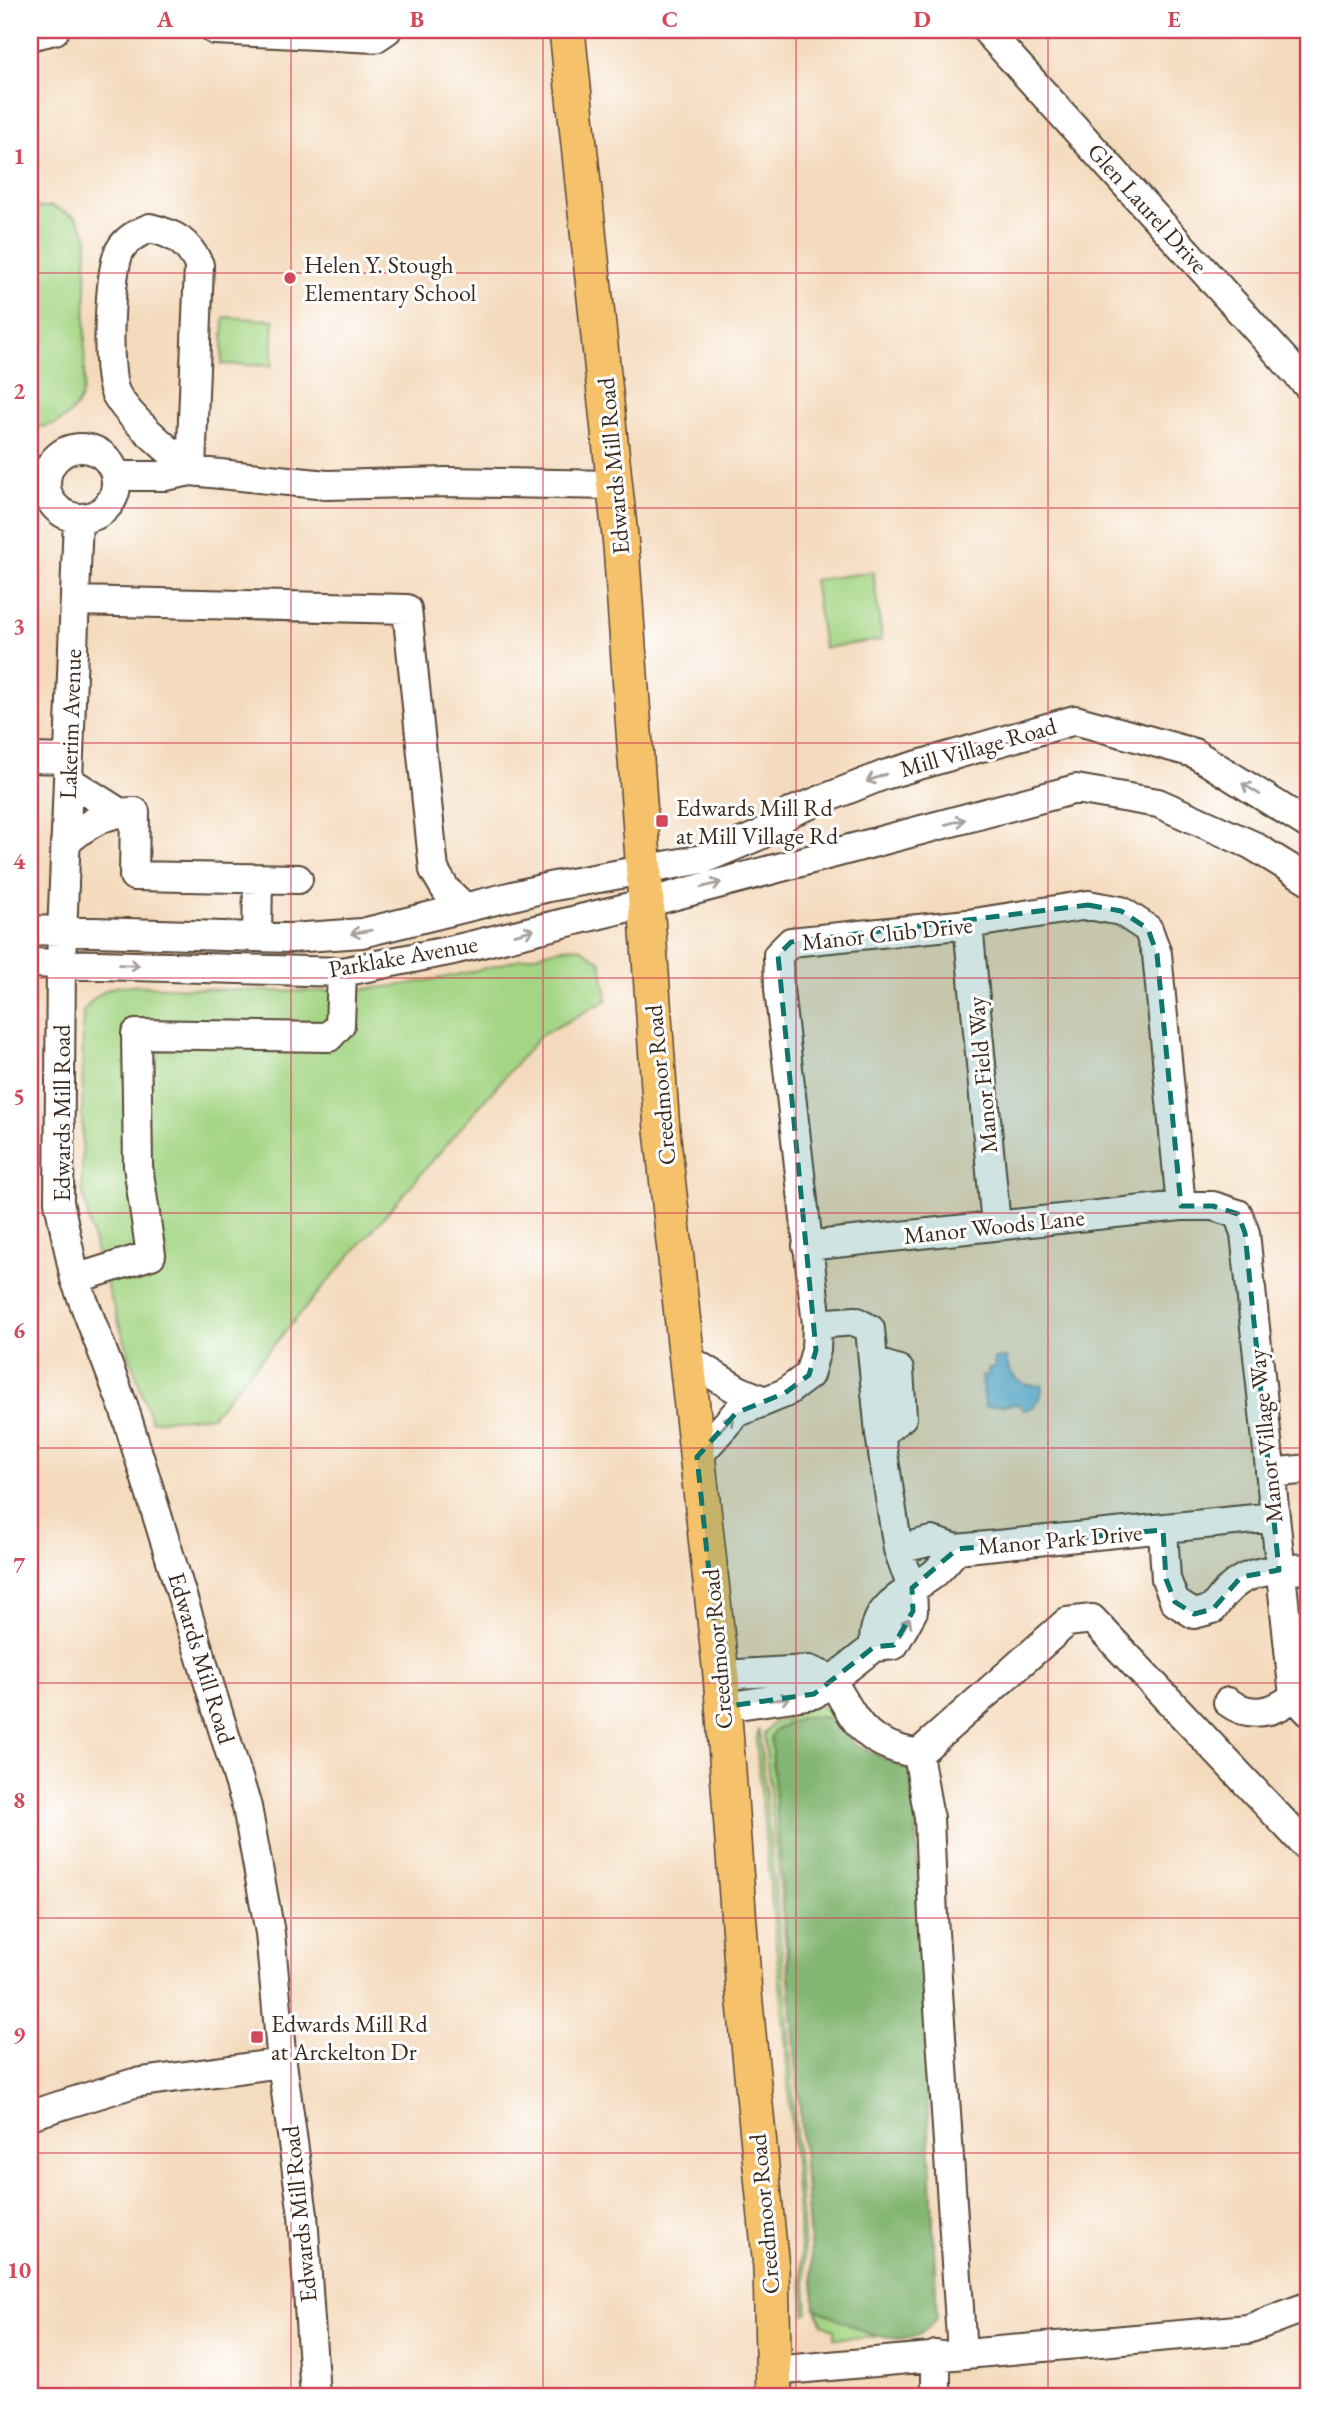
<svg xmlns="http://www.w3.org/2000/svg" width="1339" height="2426" font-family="'EB Garamond',serif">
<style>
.green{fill:#a4d584;stroke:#708051;stroke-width:2}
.forest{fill:#83b672;stroke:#5f7048;stroke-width:2}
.water{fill:#69b3e1;stroke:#526e80;stroke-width:2}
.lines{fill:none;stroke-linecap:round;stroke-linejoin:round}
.minor-casing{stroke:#574436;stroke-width:32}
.major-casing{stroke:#574436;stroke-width:38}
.minor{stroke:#fff;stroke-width:28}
.major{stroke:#f5c16b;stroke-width:35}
.oneway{stroke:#a79f9a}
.marked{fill:#0f766e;fill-opacity:0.2;stroke:#0f766e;stroke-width:5;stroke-dasharray:14 9;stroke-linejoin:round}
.grid{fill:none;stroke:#d1495b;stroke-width:2;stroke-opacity:0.55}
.poi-dot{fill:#d1495b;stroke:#fff;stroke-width:2.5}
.labels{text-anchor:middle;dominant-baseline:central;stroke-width:6;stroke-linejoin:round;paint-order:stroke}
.street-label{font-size:24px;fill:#3b2a1e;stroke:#fff}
.poi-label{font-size:24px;fill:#3b2a1e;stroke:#fff;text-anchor:start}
.neatline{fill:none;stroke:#d1495b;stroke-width:2.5}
.grid-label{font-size:23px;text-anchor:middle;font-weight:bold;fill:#d1495b}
</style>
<rect width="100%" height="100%" fill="#fff"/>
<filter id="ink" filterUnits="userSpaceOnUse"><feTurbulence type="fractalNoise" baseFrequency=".0143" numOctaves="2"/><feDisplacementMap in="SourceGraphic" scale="14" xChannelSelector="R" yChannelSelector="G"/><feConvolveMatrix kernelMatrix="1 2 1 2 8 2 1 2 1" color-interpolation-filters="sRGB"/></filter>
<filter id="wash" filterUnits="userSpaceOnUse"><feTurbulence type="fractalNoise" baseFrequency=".00686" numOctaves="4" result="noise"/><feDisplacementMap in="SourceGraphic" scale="28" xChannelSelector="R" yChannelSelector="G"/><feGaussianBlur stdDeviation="1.57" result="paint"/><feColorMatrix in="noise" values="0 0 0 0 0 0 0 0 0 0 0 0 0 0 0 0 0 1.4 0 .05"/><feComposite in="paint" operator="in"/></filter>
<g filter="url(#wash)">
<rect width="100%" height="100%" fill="#f4dabc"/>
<path class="green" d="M51,206l25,11 11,18 -3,150c-4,27 -27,46 -54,41v-217z
M224,317l50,3 -2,46 -50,-2z
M873,572l9,68 -58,8 -10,-68z
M579,947l22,15 6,38 -67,36 -328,380 -61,5 -55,-168 -14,-64 1,-177c24,-35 46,-26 84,-25 65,3 131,7 197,2 67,-5 132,-23 197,-41z
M812,1704l14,4 15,16 -14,-7 -56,20 26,321 -33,-325 9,-10 14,-4 -2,-8z
M759,1729l28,278 21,306 -3,2 -21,-289 -28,-285z
M815,2308l62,30h-43v-8l-11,-6z"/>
<path class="forest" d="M802,1717h25l14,7 15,21 52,25 6,10 23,537c-29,45 -87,8 -122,-9l-44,-571 4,-7z"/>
<path class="water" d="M1006,1358c3,20 16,30 36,27 0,14 -4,22 -18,25l-6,-6 -33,3 -3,-31 7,-1 -1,-7 7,-1 -1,-8z"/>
</g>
<g filter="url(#ink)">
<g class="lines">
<g class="minor-casing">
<path id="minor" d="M215,30l160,8 12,-8
M986,30l323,357
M30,36l25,-6
M150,228c25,6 38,14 49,37l-8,206c-22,-22 -61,-51 -75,-77 -11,-20 -7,-123 4,-144 7,-12 18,-17 30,-22z
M46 483a35 35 0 1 1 70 0a35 35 0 1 1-70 0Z
M115,476h50l26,-5 136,14 121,-3 167,3
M78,518l-17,445 -2,239 16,77 49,129 123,399 23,126 12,130 21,152 12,181
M75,601l332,8 27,261 12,20 18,17
M30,758l38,1
M68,780l49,31
M65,843c21,-18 41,-32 70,-31l-1,64 164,3
M968,924l28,301
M30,930l261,8 71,-5 187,-46 154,-28 57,-24 31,-23 93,-37 191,-55 119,33 115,72
M257,937l1,-57
M30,963l312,9 111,-22 193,-47 430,-114 82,14 94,42 57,35
M807,1246l374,-40h32l25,8 7,19 49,463 15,16
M75,1279l76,-24 -13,-89 -2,-132 193,3 11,-12 2,-53
M686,1358l52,32 24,10
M873,1362l26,8 3,47 -22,17
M697,1457l39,-44 49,-20 24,-18 7,-25 1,-26 -38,-335 -1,-34 13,-13 177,-18 120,-19 33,6 27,18 9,25 24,252
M1270,1473l39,-4
M1163,1530l3,49 9,23 19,12 19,-5c26,-41 51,-38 96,-41
M898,1549l34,-8 25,8 317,-32
M874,1647c-2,-44 31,-51 60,-73 8,-7 16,-17 23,-25
M721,1675l88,-5 22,9
M831,1679c27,45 31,64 87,75
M1228,1702c21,16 47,11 66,-6
M723,1707l91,-13 60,-47 20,-2 19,-34 -1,-23 -14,-39 -18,-115 -10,-105 -15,-8 -38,3
M30,2115l104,-32 148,-20
M962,2353l-29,-436 -4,-99 -11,-64 149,-132 25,-3 217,230
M936,2355v41
M773,2371l475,-42 61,-23"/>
</g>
<g class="major-casing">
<path id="major" d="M567,30l54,516 41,584 59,545 23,318 27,275 3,128"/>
</g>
<use href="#minor" class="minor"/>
<use href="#major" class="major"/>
</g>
<defs><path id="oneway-shaft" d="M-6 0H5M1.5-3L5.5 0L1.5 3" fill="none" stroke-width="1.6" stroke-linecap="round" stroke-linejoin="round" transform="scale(1.75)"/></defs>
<g class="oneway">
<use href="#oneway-shaft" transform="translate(876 778) rotate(159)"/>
<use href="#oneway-shaft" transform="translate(1251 789) rotate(-148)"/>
<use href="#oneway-shaft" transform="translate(955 822) rotate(-15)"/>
<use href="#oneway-shaft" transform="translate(711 885) rotate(-15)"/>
<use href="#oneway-shaft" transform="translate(361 932) rotate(170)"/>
<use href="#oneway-shaft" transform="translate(524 932) rotate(-14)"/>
<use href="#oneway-shaft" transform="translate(129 965) rotate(2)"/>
<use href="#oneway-shaft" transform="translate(726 1424) rotate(-48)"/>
<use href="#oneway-shaft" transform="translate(905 1627) rotate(-61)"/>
<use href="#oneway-shaft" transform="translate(780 1699) rotate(-9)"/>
</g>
</g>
<path class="marked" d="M1088,905l33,6 27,18 9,25 24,252h32l25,8 7,19 34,337 -38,7 -28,32 -19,5 -19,-12 -9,-23 -3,-49 -206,19 -45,39 1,23 -19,34 -20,2 -60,47 -91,13 -26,-250 39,-44 49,-20 24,-18 7,-25 -38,-395 13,-13z"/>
<path class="grid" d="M291,30v2366M543,30v2366M796,30v2366M1048,30v2366M30,273h1279M30,508h1279M30,743h1279M30,978h1279M30,1213h1279M30,1448h1279M30,1683h1279M30,1918h1279M30,2153h1279"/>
<g class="poi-dot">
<circle cx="290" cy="278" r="7"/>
<rect x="655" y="814" width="14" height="14" rx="3.5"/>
<rect x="250" y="2030" width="14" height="14" rx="3.5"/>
</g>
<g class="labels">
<g class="street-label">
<text transform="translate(1148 208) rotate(48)">Glen Laurel Drive</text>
<text transform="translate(613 466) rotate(-95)">Edwards Mill Road</text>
<text transform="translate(70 724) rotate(-88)">Lakerim Avenue</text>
<text transform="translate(978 747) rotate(-16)">Mill Village Road</text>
<text transform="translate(887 933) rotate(-6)">Manor Club Drive</text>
<text transform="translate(403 956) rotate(-10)">Parklake Avenue</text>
<text transform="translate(982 1075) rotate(-95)">Manor Field Way</text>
<text transform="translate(660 1085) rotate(-95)">Creedmoor Road</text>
<text transform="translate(61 1113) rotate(-90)">Edwards Mill Road</text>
<text transform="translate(994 1226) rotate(-6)">Manor Woods Lane</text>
<text transform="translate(1265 1436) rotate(-96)">Manor Village Way</text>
<text transform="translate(1060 1539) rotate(-5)">Manor Park Drive</text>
<text transform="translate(717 1649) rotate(-95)">Creedmoor Road</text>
<text transform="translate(202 1658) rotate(73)">Edwards Mill Road</text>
<text transform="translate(299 2214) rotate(-96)">Edwards Mill Road</text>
<text transform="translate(764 2214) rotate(-95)">Creedmoor Road</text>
</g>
<g class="poi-label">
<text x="304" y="264">Helen Y. Stough<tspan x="304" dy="28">Elementary School</tspan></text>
<text x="676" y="807">Edwards Mill Rd<tspan x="676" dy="28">at Mill Village Rd</tspan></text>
<text x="271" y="2023">Edwards Mill Rd<tspan x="271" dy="28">at Arckelton Dr</tspan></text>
</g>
</g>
<rect width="1339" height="2426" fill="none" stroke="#fff" stroke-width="77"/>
<rect x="38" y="38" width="1262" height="2350" class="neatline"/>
<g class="grid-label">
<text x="165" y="27">A</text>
<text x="417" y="27">B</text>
<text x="670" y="27">C</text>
<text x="922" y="27">D</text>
<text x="1174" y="27">E</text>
<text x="19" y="164">1</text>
<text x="19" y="399">2</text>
<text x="19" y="634">3</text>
<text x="19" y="869">4</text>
<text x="19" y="1104">5</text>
<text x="19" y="1338">6</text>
<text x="19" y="1573">7</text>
<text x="19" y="1808">8</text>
<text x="19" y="2043">9</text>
<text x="19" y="2278">10</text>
</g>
</svg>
